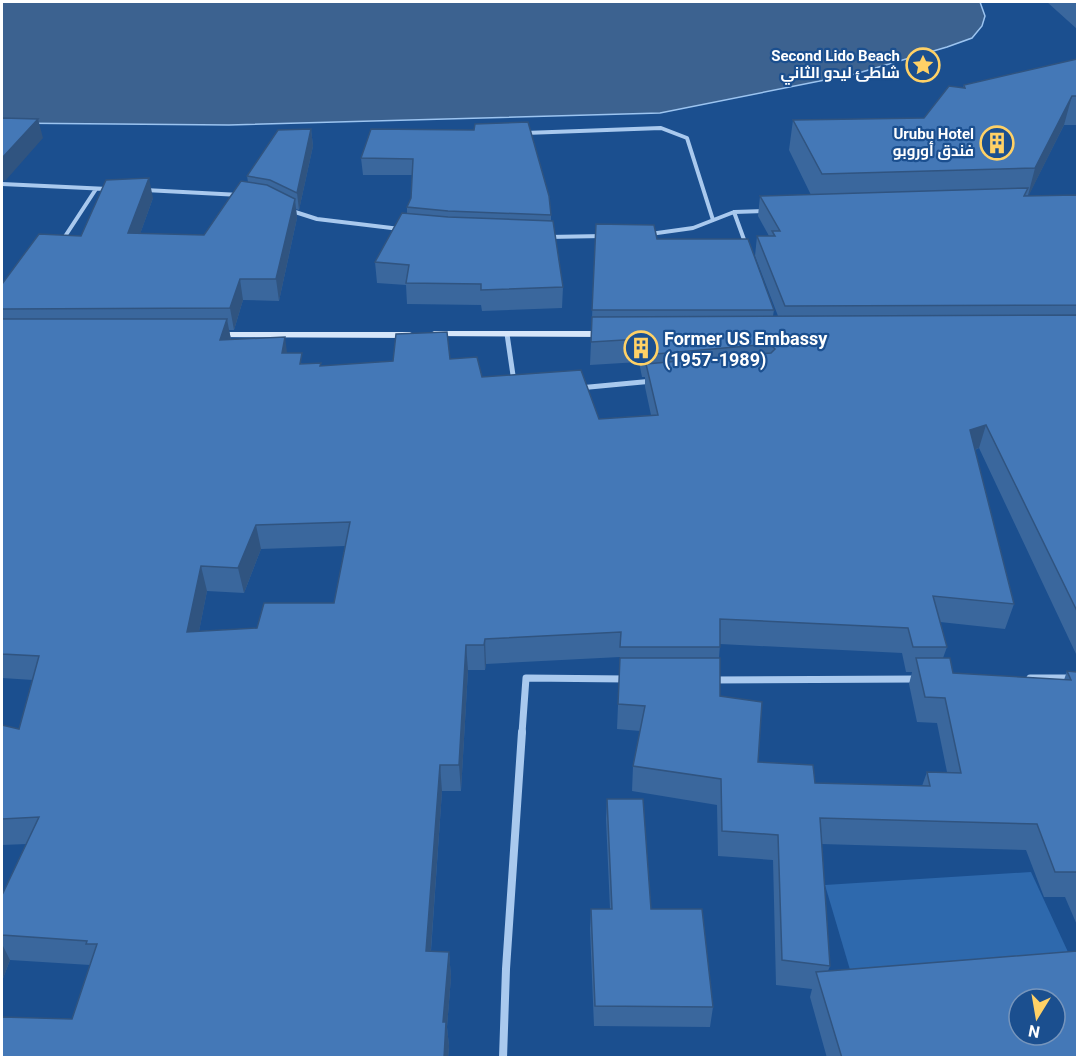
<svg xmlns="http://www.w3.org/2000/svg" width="1079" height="1059" font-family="Roboto,Cairo,sans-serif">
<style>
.green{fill:#2e69ad}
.water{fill:#3c6290;stroke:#9cc4f0;stroke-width:1.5}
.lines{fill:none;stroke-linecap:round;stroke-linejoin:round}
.minor-far3{stroke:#a9c9ee;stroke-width:4}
.minor-far2{stroke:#a9c9ee;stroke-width:5}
.minor-far1{stroke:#a9c9ee;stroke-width:7}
.minor{stroke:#a9c9ee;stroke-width:8}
.secondary{fill:#d6e6fa;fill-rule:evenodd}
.wall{fill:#3a679d;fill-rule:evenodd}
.shaded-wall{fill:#305480}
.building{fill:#4478b7;stroke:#305480;stroke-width:1.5;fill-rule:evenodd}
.labels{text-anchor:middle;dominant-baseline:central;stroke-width:4.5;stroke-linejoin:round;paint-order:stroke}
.far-poi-label{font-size:15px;font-weight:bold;fill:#fff;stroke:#1b4f8f;text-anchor:end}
.poi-label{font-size:18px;font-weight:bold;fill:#fff;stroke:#1b4f8f;text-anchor:start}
</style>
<rect width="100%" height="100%" fill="#1b4f8f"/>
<path class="green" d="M1031,872l43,93 -221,15 -28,-95z"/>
<path class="water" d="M2,2h978l5,14 -3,10 -10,12 -25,9 -92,27 -195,39 -431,12 -227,-2z"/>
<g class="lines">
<path class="minor-far3" d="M525,133l136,-5 26,10 26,82
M2,184l106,5
M145,190l95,5
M292,211l25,8 83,10
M734,212l12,33
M650,234l43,-6 41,-16 31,-1
M548,237l55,-1
M62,241l34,-52"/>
<path class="minor-far2" d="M507,334l7,48
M579,388l74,-7"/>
<path class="minor-far1" d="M1030,678h48
M712,680l206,-1
M522,733l4,-55 101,1"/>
<path class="minor" d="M503,1058l3,-89 16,-237"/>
<path class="secondary" d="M434,331h171l5,3 -5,3 -174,-1 -2,-2z
M215,332h195l5,3 -5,3 -198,-1 -2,-2z"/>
</g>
<path class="wall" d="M1047,2h30v27z
M1077,59v66h-13l-36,71 49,-1v461l-98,-208 -4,2 39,154 -9,25 -65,-7 7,25 -4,11 10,15 111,7 3,-9 10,1v253l-12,-28h-21l-18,-47 -205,-6 9,122 -2,5 249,87h-250l-17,-61 2,-8 -36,-4 -3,-125 -55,-4 -1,-51 -85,-14 1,-25 7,-35 -23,-2 3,-72 -134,7 -1,6h-17l-7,121h-19l-11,160 18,1 2,25 -4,50 2,19 -1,12h-446l70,-39 18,-54 -80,-5 -8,21v-89l1,1 24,-49 -25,1v-120l17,4 14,-49 -31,-2v-394l79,-48 72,-38 -13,36 64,1 44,-53 -1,-6 64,-47 2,17 -14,64 -3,-1 1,9 -18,83 -36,-1 -9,30h-5l2,9 56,14 16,11 18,2 129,-7 32,18 117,42 52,-4 -6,-28v-10h-3l-3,-15 -49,3 6,-141 61,15 117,71 -1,6h5l-23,-60 2,-20h12l-11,-20 2,-20 51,-1 -22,-45 4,-30 131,-2 39,-30 1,-3zM345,546l-11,57 -77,25 -58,3 8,-40 37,2 17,-44zM720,644l182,9 4,19h6l-3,12 8,38 20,1 10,49h-20l-5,14 -107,-3 -57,-21 -38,-66 -1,-38z
M371,129l180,86v6l12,66 -1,21 -80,3 -1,-6 -74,-1 -1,-19 -29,-2 -2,-21 32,-49v-6l4,-9 2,-23h-50l-2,-17z
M607,799l44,110 62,98 -3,20 -116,-1 -4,-97 1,-20h19l-4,-90z"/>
<path class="shaded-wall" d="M1072,96l-8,29 -37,74 8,-31z
M38,119l5,19 -37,42 -4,1v-23z
M311,129l2,17 -14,64 -2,-17z
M149,178l4,20 -20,56 -5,-21z
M295,199l2,19 -18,83 -3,-22z
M240,279l3,21 -9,30 -4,-22z
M227,319l4,21h-11z
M285,337l3,23 -6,-7z
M986,425l-7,23 -15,5 6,-23z
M256,525l5,24 -17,44 -6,-25z
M201,566l6,25 -13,66 -7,-25z
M485,639l1,25 -1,6 -1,-25z
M466,645l2,25 -7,121 -2,-26z
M440,765l2,26 -13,185 -3,-25z
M2,944l8,16 -8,21z
M449,952l2,25 -4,50 2,19 -1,12h-4l-1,-36z"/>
<path class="building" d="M1077,59v37h-5l-37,72 -213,6 -29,-54 131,-2 25,-32 16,2 -1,-3z
M2,118l36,1 -36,39z
M528,122l21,74 2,19 -103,-4 -41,-4 4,-9 2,-39 -52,-1 10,-29 103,1 1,-6z
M311,129l-14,64 -27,-13 -23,-4 31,-46z
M149,178l-21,55 76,2 37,-54 26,4 28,14 -19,80h-36l-10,29 -228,1v-25l37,-50 42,2 25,-56z
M1028,188l-4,8 53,-1v110l-292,1 -28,-70h18l-3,-5h8l-20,-35z
M402,213l46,4 105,4 10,66 -82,3v-6l-75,-1 3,-18 -34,-3z
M596,224l58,1 3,14h91l26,71h-182z
M1077,315v296l-91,-186 -16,5 44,174 -81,-8 14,51h-34l-5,-19 -188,-9v28h-100l1,-15 -136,7 -1,6h-18l-7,120h-19l-14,186 23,1 -6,70h3l-2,36h-442v-41l70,2 25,-75h-11l1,-3 -85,-6v-43l1,1 36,-76 -37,2v-94l17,4 20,-73 -37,-2v-335h225l-7,21 65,-3 -3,16h20l-2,11 21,-1 -1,3 73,-5 3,-27 51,-2 3,27 27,-2 5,20 99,-7 18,49 59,-4 -12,-51 125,-11 4,-4 -5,-5 -126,11 -4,-16 -49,3 1,-25zM350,522l-16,81h-70l-7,25 -70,4 14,-66 37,2 18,-43z
M620,658h100v38l42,6 -4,60 55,3 2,18 115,3 -3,-14 34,1 -16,-75 -20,-1 -9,-39h34l3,15 118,7 -4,-9 10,1v202v-2h-22l-18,-48 -217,-6 10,148 -48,-6 -4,-125 -56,-4 -1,-52 -88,-13 12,-60 -27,-2z
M607,799h36l8,110h51l11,98 -118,-1 -4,-97h21z
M1077,951v107h-235l-26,-86zM1019,999h36v36h-36z"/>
<defs>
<g id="sight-ring" transform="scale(1.725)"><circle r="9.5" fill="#1b4f8f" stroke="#ffd166" stroke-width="1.5"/><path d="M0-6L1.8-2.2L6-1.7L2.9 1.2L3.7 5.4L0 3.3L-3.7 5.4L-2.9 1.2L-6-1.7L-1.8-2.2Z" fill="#ffd166"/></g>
<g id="building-ring" transform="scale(1.725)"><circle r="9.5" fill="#1b4f8f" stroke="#ffd166" stroke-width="1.5"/><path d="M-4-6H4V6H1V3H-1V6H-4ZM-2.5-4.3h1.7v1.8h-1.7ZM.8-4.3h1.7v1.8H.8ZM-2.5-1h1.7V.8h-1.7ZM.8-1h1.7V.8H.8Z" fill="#ffd166"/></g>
</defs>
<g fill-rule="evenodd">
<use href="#sight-ring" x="923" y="65"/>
<use href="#building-ring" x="997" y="143"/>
<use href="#building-ring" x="641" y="348"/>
</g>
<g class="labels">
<g class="far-poi-label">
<text x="900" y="56">Second Lido Beach<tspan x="900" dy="17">شاطئ ليدو الثاني</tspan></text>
<text x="974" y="134">Urubu Hotel<tspan x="974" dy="17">فندق أوروبو</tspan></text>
</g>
<g class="poi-label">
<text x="664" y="338">Former US Embassy<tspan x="664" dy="21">(1957-1989)</tspan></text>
</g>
</g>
<rect width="1079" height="1059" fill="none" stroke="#ffffff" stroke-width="6"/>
<g transform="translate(1037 1017) rotate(191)"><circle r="28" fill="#1b4f8f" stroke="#7695bc" stroke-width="1.5"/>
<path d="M0-4.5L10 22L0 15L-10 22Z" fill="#ffd166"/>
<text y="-9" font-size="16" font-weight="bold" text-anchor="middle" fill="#ffffff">N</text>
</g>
</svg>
